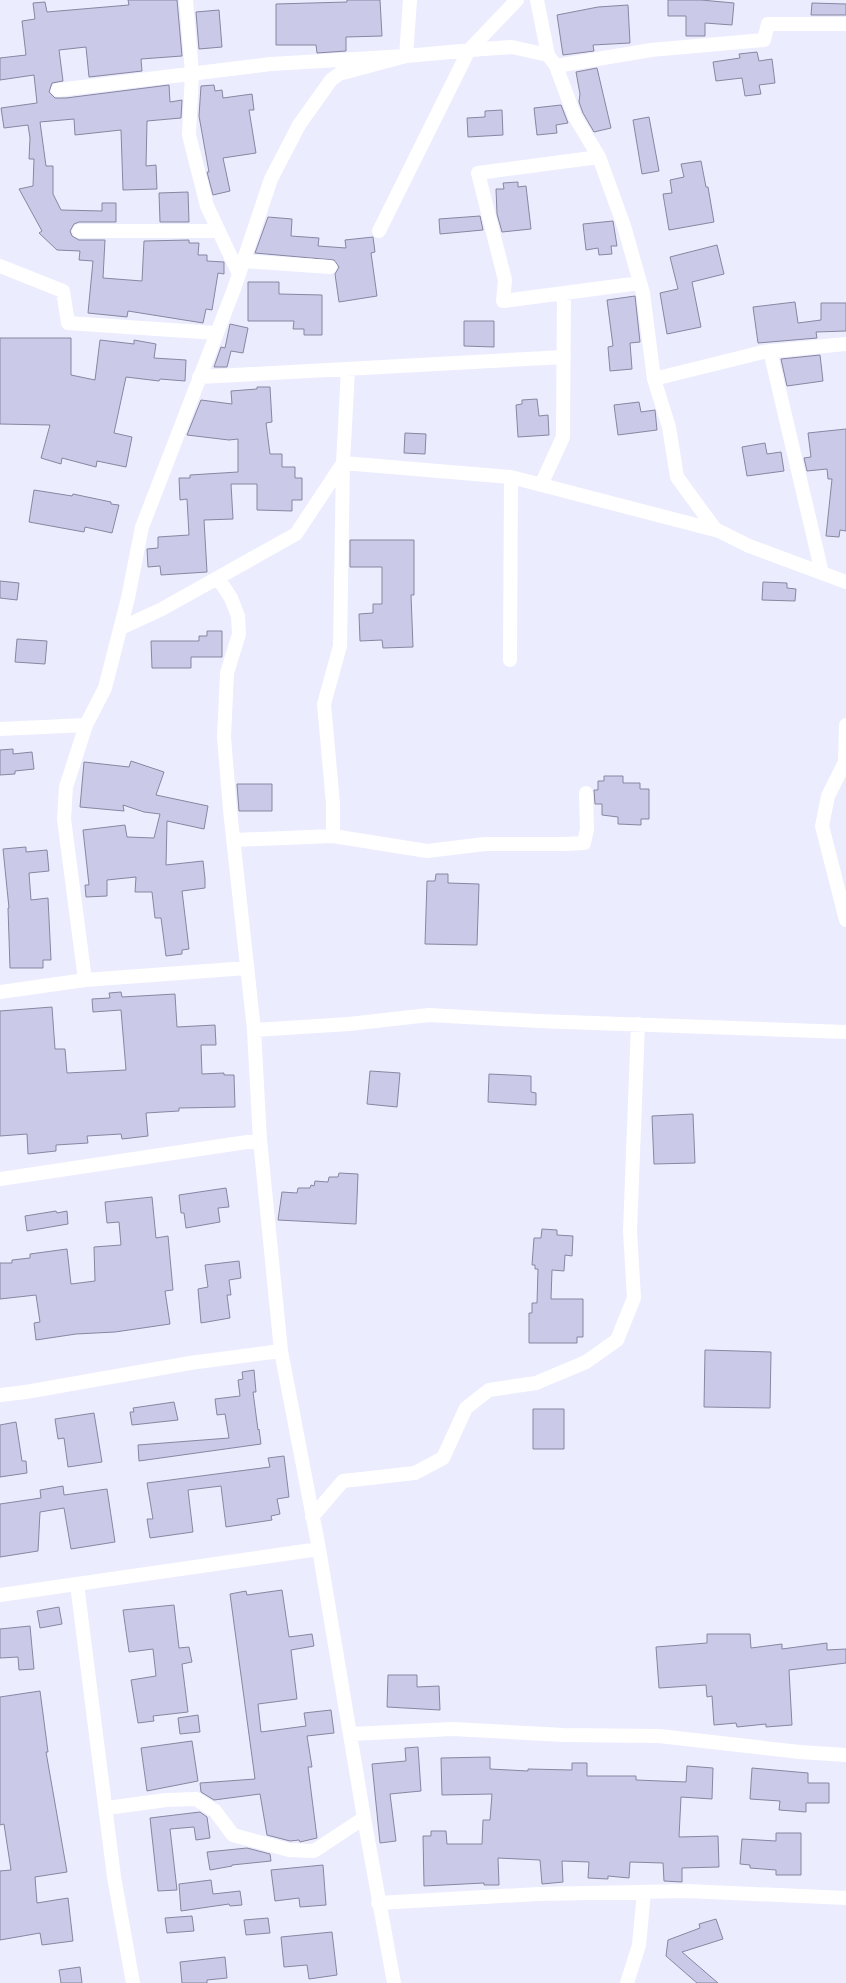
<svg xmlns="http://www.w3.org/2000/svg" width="846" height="1983" font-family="'Noto Sans',sans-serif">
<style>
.building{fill:#cacae8;stroke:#8787a2}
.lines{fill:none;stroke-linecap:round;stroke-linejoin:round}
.street{stroke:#fff;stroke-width:14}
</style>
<rect width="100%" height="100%" fill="#ebecfe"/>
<path class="building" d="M128,0h49l5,56 -41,3 1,12 -53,6 -3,-30 -27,3 4,31 -11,2 -3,9 6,6h11l103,-13 1,17 12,-2 -1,18 -34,3 -1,45 10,-1 1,24 -34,1 -2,-60 -46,5 -1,-16 -34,3 6,44h7v28l8,16 41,1v-8h14v19h-37l-5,2 -4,7 2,5 7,4h26l-2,38 39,3 2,-40 45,-1v3h10l-1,12h9v6l17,1v12l-6,-1 -6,37 -6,-1 -3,14 -75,-12 -1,6 -39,-4 5,-52 -14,-1 1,-9 -23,-1 -18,-17 3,-2 -23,-42 14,-3 1,-27h-5l1,-21 -2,-13 -24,3 -3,-20 36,-5 -3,-28 -34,5v-22l26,-3 -4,-34 13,-2 -2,-16 12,-1 2,10 82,-7z
M347,0h33l2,36 -36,1v14l-29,2 -1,-8h-40v-41l71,-2z
M668,0h33l33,3 -2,22 -27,-2v13h-19v-20h-18z
M812,3l34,1v11h-35z
M628,5l2,38 -37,2 1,6 -31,4 -6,-40 41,-8z
M219,10l3,37 -23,2 -3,-37z
M757,52l2,9 13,-2 3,24 -16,2 2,9 -16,2 -3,-18 -26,3 -3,-19 27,-4 -1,-4z
M597,68l14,60 -17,4 -11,-19 -4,-11 1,-8 -4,-22z
M214,85l1,6 7,-1 1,8 29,-4 2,16h-5l7,43 -33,5 7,33 -17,4 -6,-23h2l-10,-56 2,-30z
M561,105l7,18 -12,2 1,8 -20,2 -3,-27z
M502,110l1,25 -35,2 -1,-19 18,-1v-6z
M649,117l10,54 -17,3 -9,-54z
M701,161l5,26h2l6,35 -45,8 -6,-36 9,-1 -2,-13 14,-3 -3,-13z
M518,182v5l8,-1 5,43 -29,3 -5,-18 -1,-25h8l-1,-6z
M188,192l1,30h-29l-1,-29z
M480,216l3,14 -43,4 -1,-15z
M268,217l24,2 -1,17 28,2 -1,8 28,2 -1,-8 28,-3 2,15 -4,1 6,43 -38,6 -4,-28 4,-7 -5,-7 -79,-7z
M613,221l4,25h-6l1,8 -13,1 -1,-7 -12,2 -3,-26z
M717,245l7,29 -32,8 9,45 -34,7 -7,-41 18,-4 -8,-32z
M248,282h31v12l43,1v40h-18v-6h-11l1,-8h-46z
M635,296l5,46 -10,1 2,26 -22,2 -2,-24 5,-1 -6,-46z
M795,302l3,21 23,-3v-17h25v28l-30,1 1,6 -59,5 -5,-36z
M464,321h30v26l-30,-1z
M230,324l18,4 -5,25 -12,-2 -4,16h-13l7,-20 4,1z
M0,338h71v37l24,5 5,-40 34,4v-4l22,4 -2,14 32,2 -1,21 -25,-2 -1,2 -33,-4 -12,56 18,4 -6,30 -29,-6 -1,6 -34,-9 -1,6 -20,-6 9,-33 -50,-1z
M820,355l3,26 -36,5 -6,-27z
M257,387h13l2,35 -6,1 4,31h12v13h13v11h7v22h-10v11l-35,-1v-26h-26l2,35 -29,1 3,52 -46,3 -1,-9 -12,1 -1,-18 11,-1v-11l31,-2 -2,-36 -7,1 -1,-22h11v-3l48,-3v-33l-9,1 -42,-5 14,-35 31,4 -1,-13 26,-2z
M537,399l2,17 9,-1 1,20 -31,2 -2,-32 6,-1v-4z
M639,402l2,10 14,-2 2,20 -39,5 -4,-30z
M846,429v102l-6,-1 -1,7 -13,-1 6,-57h-4l-1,-10 -20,2 -3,-13 7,-1 -3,-24z
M405,433l21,1 -1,20 -21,-1z
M765,443l2,11 14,-2 3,19 -37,5 -5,-29z
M34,490l38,6 1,-2 38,8v2l8,1 -7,28 -27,-6 -1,5 -55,-10z
M350,540h64v55h-3l2,52 -30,1 -1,-8 -22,1 -1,-27 14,-1v-9h9v-37h-32z
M0,581l19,2 -2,17 -17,-2z
M763,582l24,1v5l9,1 -1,12 -33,-1z
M207,631h15v26h-31v11h-39l-1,-27h48v-5h8z
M17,639l30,2 -2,23 -30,-2z
M13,749v5l19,-2 2,17 -19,2v3l-15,1v-25z
M131,761l33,11 -8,23 52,11 -4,23 -37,-8 -1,44 37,-4 2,18v9l-23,3 7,58 -7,1v4l-16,2 -5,-38h-6l-3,-26h-17l1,-15 -29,3v16l-21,1 -1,-12h4l-6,-55 42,-5 2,12 27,1 6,-24 -16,-2 -21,-7 1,6 -44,-4 4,-45 45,5z
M604,776h19v7h17v6h9v30h-8v6l-23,-1v-7l-16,-2v-11h-7l-1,-14h4v-9h6z
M237,784h35v27h-33z
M26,847v5l21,-2 2,21 -20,2 2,27 17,-2 3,62h-8v8h-33l-2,-60h1l-6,-59z
M436,874h12v9l31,1 -2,61 -52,-1 2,-63h8z
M121,992l1,5 53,-3 2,33 38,-2 1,20h-15l1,29 22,-1v2h10l1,32 -56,1v3l-33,2 2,23 -26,3 -1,-5 -34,2 1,7 -32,2v6l-28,3 -1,-20 -27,2v-125l52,-4 3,42h10l2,24 59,-3 -5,-60 -28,2 -1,-13 18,-1 -1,-5z
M370,1071l30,2 -3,34 -30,-3z
M489,1074l42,2v16l5,1v12l-48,-3z
M693,1114l2,49 -41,1 -2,-48z
M339,1173l19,1 -2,50 -78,-4 4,-28 15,1 1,-5h12l1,-3 3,1 1,-5 13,1 1,-5h9z
M226,1188l3,19 -11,1 2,14 -34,6 -2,-15h-3l-2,-18z
M152,1197l4,41 12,-2 5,54 -8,1 5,33 -55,8 -39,2 -40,6 -2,-17 6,-1 -4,-27 -36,4v-36h12v-3l18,-2v-4l37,-5 4,35 24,-3 -1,-34 27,-2 -2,-23 -12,1 -2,-21z
M56,1211l1,2 10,-2 1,13 -41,7 -2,-15z
M542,1229l15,1v5l16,1 -1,20 -7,-1 -1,16 -12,-1 -1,29h32v38h-6v6h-48v-30h3v-10h5l1,-34h-3v-4h-3l2,-27h7z
M239,1261l2,17 -12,2 2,15h-4l3,23 -29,5 -3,-34 10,-2 -3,-22z
M705,1350l66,2 -1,56 -66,-1z
M254,1370l2,22h-3l5,38 1,-1 2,15 -122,17 -1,-16 91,-7 -4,-24 -8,1 -2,-16 25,-3 -2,-16 5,-1 -1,-7z
M174,1402l4,18 -46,5 -2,-13h4l-1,-4z
M533,1409h31v40h-31z
M94,1413l8,49 -34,5 -4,-29 -6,1 -3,-20z
M16,1422l6,39h4l1,12 -27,4v-52z
M284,1456l5,41 -12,2 3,15 -9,2 1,4 -46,7 -5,-41 -33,4 5,42 -43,6 -3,-19h6l-6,-36 123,-16 -2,-9z
M63,1486l1,9 43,-6 8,53 -44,7 -7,-41 -24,4 -2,39 -38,6v-53l41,-6 -1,-8z
M282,1590l7,47 23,-3 2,12 -23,4 6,49 -39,5 3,28 45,-6 -2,-13 27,-3 3,23 -27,3 5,31h-4l9,71 -17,4 -1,-2 -9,1 -23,-6 -7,-41 -46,6 -13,-8 -1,-9 55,-4 -25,-185 16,-3 1,4z
M174,1605l5,43 10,-1 3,15 -10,2 6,48 -35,4 1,5 -16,2 -7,-43 25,-4 -3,-27 -24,3 -6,-42z
M59,1607l3,17 -22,4 -3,-17z
M30,1626l4,43 -15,1 -1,-13 -18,1v-29z
M707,1634h43l1,14 31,-4v5l45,-6v7l19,-1v14l-57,7 3,55 -26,2v-3l-29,3 -1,-4 -22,2 -2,-29 -5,1 -1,-12 -47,3 -3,-41 51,-4z
M388,1675h29v12l22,-1 1,24 -53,-3z
M40,1691l8,61h-2l21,120 -32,5 2,26 31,-5 5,43 -31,4 -2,-12 -40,7v-69l11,-1 -7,-46 -4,1v-128z
M198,1715l2,17 -20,2 -2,-16z
M192,1741l6,40 -51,10 -6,-43z
M418,1747l3,44 -31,3 6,47 -16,2 -8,-79 34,-3 -1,-13z
M490,1757v12l38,2v-2l44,1v-7h15v13h49v4l50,2 1,-16 26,2 -1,31 -31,-2 -2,40 39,-1 1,31 -37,1v14l-18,-1 -1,-18 -33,-1 -1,16 -21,-2v3l-20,-1 1,-16 -27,-1 1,21 -21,2 -2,-24 -42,-2 1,27h-15v-2l-60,3 -1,-50h8v-5h15l1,13h35l1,-24h7l2,-26 -50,1 -1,-37z
M752,1768l56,5v10h21v20h-23v9l-27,-2 1,-9 -30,-2z
M200,1812l7,5 3,21 -14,2 -2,-13 -24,2 7,61 -19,1 -8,-73z
M776,1833h25v42h-25v-5l-26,-2v-3l-10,-1 2,-25 34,2z
M247,1848l23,6 1,7 -39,4v1l-22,4 -3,-18z
M323,1865l3,40 -26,2 -1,-9 -24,3 -4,-31z
M211,1880l2,14 27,-3 2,14 -12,1 -1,-2 -48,7 -2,-27z
M192,1916l2,15 -27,2 -2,-15z
M268,1918l2,15 -24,2 -2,-15z
M716,1919l7,20 -41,13 36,31h-21l-31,-27 2,-16 32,-12 -1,-4z
M332,1932l5,43 -28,4 -2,-14 -23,2 -3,-30z
M225,1957l2,21 -20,2v3h-25l-2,-21z
M80,1967l2,16h-21l-2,-13z"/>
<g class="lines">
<path class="street" d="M186,0l6,73 -3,62 18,71 32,68
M537,0l11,55 8,11 19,51 24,40 25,69 19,67 11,86 15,48 8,50 38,52 34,17 97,36
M556,66l95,-16 113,-10 4,-16h78
M58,90l213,-26 135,-8 4,-56
M599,157l-121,16 27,107 -2,21 137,-18
M79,231h139
M379,231l90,-181 48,-50
M243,261l87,6
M0,266l63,25 5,32 148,10
M770,351l52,222
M199,377l365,-20
M654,379l109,-27 83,-8
M511,477l208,54
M541,485l22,-48 1,-144
M218,578l13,20 7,18 1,18 -12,39 -3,64 6,73 24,220 6,110 21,211 38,198 45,269 30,165
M121,628l41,-19 134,-75 47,-71 168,14 -1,183
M846,725l-1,37 -17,34 -6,30 24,94
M0,729l86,-4
M333,836v-32l-9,-100 16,-58 3,-183 5,-94
M233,840l100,-4 94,15 58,-7h80l19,-1 3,-14 -1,-36
M85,980l-21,-161 2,-32 20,-62 19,-37 23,-90 14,-71 92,-238 37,-110 28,-54 32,-45 8,-6 67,-18 77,-7 29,-2 36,8
M0,992l85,-12 162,-12
M254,1030l95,-6 80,-9 109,6 308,11
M0,1179l260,-39
M0,1395l26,-3 164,-29 91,-12
M312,1517l31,-36 72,-8 28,-15 23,-50 23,-18 47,-7 50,-21 31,-22 17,-42 -4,-67 8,-207
M77,1584l37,293 19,106
M0,1595l319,-46
M351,1734l101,-5 112,6 95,1 141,16 46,3
M107,1808l59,-8 30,-1 19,12 18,24 56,15 25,1 50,-33
M378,1903l160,-9 149,-3 159,7
M627,1983l12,-38 5,-53"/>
</g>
</svg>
